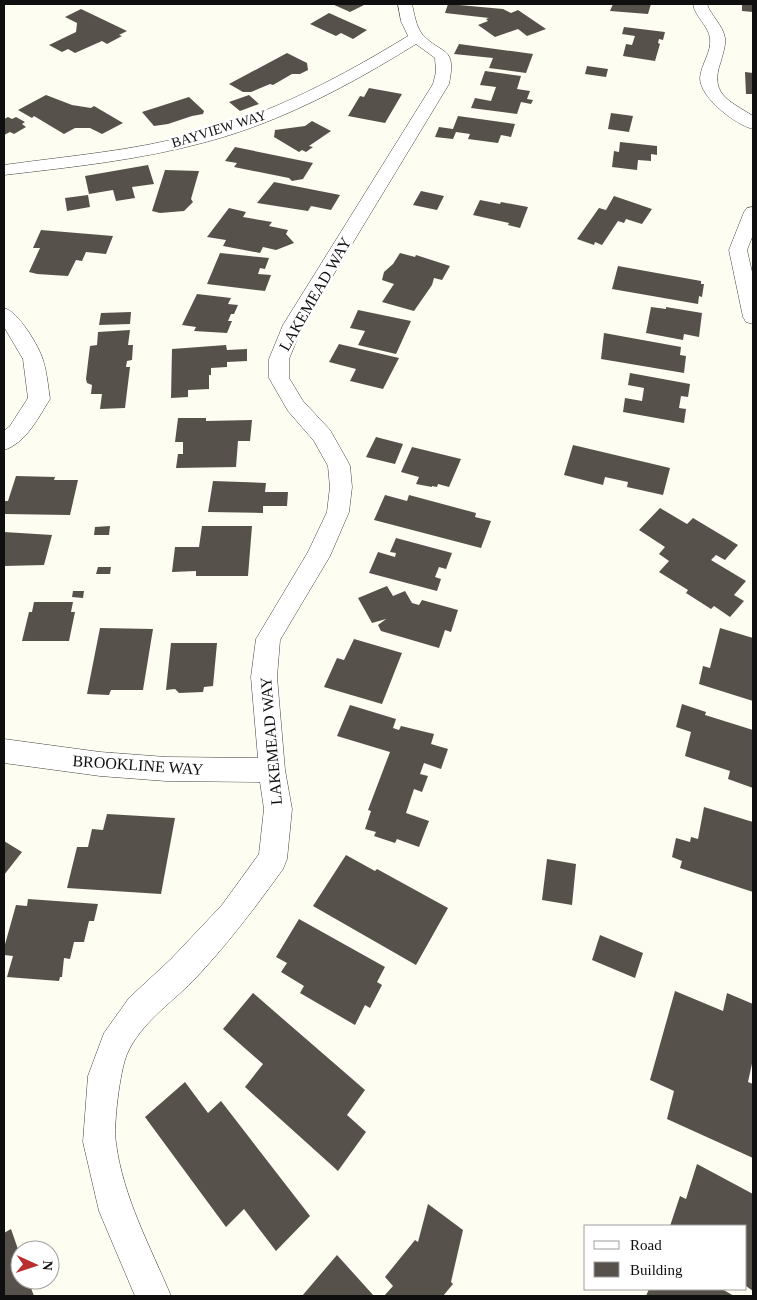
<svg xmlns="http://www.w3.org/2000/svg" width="757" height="1300" font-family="Georgia,serif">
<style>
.building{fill:#57514c}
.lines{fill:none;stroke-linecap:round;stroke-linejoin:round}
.minor-casing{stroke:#424242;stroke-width:1}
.minor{fill:#fff;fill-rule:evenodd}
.labels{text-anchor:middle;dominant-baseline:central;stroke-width:5;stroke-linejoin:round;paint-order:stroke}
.far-street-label{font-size:14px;fill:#0f0f0f;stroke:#fff}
.street-label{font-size:16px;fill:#0f0f0f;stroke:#fff}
</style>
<rect width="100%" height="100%" fill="#fefdf1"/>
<path class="building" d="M332,4h34l-16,8z
M448,4l55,5 8,4 7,-3 28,19 -19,7 -9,-7 -23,8 -17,-12 10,-4 -2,-2 3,-1 -44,-5z
M613,4h38l-3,10 -38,-3z
M742,4h11v8l-11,-1z
M81,9l46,22 -8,4 3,1 -15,8 -5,-3 -27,12 -7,-4 -6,3 -13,-7 27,-13 1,-9 -12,-6z
M329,13l38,17 -14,9 -12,-6 -5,3 -26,-12z
M624,27l41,5 -2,8 -4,-1 -1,4 2,1 -5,17 -32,-5 3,-12 6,1 3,-9 -13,-2z
M459,44l74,10 -7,19 -37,-5 4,-10 -39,-4z
M287,53l20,10 1,7 -8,4h-8l-19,11 -3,-1 -19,8h-8l-14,-8z
M587,66l21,3 -2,8 -21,-3z
M485,71l36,5 -4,13 13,2 -3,8 6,1 -2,4 -10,-2 -4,12 -46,-6 4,-10 16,3 5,-14 -16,-2z
M745,72l8,1v21h-7z
M369,88l33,6 -17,29 -37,-7 12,-20 4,1z
M46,95l26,10 19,3 3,-2 29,17 -21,11 -12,-6h-15l-11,6 -30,-18 -2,2 -14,-8z
M249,95l10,9 -19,7 -11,-9z
M189,97l15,14 -1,3 -11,2 -24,8 -14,2 -12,-14z
M611,113l22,3 -4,16 -21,-3z
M458,116l57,8 -4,13 -10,-2 -3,8 -30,-4 2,-5 -14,-2 -3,7 -18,-2 4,-10 14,2z
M8,117l4,2 4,-2 9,5 -3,2 4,3 -12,7 -4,-2 -6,3v-16z
M312,121l19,10 -22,15 4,1 -7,5 -4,-2 -3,2 -25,-15 1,-7 30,-4z
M620,142l37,4v9l-6,-1v7l-13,-1 -1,10 -25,-3 2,-16 5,1z
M235,147l78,16 -10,16 -11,2 -3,-3 -55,-11 3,-4 -12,-2z
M148,165l6,19 -22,3 3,11 -19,3 -3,-11 -24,4 -4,-18z
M165,170l34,1 -8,28 2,3 -9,9 -24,2 -8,-2z
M274,182l66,13 -9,15 -20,-4 -3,5 -51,-8z
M421,191l23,5 -7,14 -24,-5z
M88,195l2,12 -23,4 -2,-13z
M614,196l38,13 -10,15 -16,-5 -2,4 -6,-2 -16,24 -7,-3 -1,3 -17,-6 22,-31 7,2z
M480,200l20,4 1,-2 27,5 -8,21 -12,-3 1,-2 -36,-8z
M229,208l17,4 -3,5 29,5 -3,4 19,4 -2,4 8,9 -18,7 -13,-3 -3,6 -37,-7 3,-6 -19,-3z
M41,230l72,6 -7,18 -20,-2 -4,9 -6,-1 -8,16 -31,-2 -8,-2 11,-24h-7z
M220,253l49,5 -4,11 -5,-1 -2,6 13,1 -6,16 -58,-7z
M400,253l15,4 1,-2 34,11 -8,14 -8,-2 -2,7 -18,26 -32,-9 12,-18 -12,-4 2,-8 9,-8z
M618,266l83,15v3h3l-2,13 -3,-1 -1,8 -86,-15z
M197,294l34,4 -3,6 10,1 -4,9h-3l-3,7h4l-5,12 -33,-2 2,-4 -14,-2z
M651,307l15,2v-2l36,6 -3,24 -15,-3 -1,6 -37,-7z
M358,310l53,11 -15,33 -38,-9 7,-14 -15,-3z
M131,312l-1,12 -31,1 2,-12z
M130,330l-2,15h5l-1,15 -5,1 -1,6h4l-5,41 -25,1 2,-15h-11l1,-9 -5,-2 -1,-4 4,-33 7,-1 1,-13z
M604,333l77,14 -1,8 6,1 -2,17 -83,-14z
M339,344l60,14 -16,31 -33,-8 6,-12 -27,-7z
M226,345l1,5 20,-1v12l-20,1v5l-16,1v7h-2v14l-21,1v7l-17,1 1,-49z
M630,373l60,11 -2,13 -7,-1 -2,12 7,1 -2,14 -61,-11 2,-14 17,3 2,-13 -16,-3z
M178,418h28v3l46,-1 -2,21h-12l-2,26 -60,1 2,-14h5v-12h-8z
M376,437l27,7 -8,20 -29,-7z
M573,445l97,23 -7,27 -36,-8 1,-5 -23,-5 -2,8 -39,-10z
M412,447l49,12 -12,28 -11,-3 -1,3 -5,-1v1l-16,-3 3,-7 -18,-5z
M16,476l39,1 -1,3h24l-8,35 -66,-1v-13h4z
M213,481l53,2 -1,9h23l-1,14h-24v7l-55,-1z
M385,495l22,6 2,-6 67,18 -1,4 16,4 -10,27 -107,-28z
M660,508l27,16 6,-6 45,27 -13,15 -9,-5 -5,5 35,21 -12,14 10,6 -14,16 -16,-11 -3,3 -25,-16 2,-3 -29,-18 10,-11 -10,-7 6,-7 -26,-17z
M110,526l-1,9h-15l1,-8z
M202,526h50l-4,50h-52v-5l-24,1 3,-25h24z
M4,532l48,3 -8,30 -40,1z
M396,538l56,15 -6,16 -7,-2 -4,10 6,2 -4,12 -68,-18 9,-21 17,5 1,-4 -6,-1z
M98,567h13l-1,7h-14z
M387,586l6,10 12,-5 7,12 7,2 3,-5 36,10 -7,22 -6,-2 -6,18 -58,-17 -3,-6 8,-6 -14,4 -14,-25z
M73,591h11l-1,7 -11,-1z
M34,602h39l-2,10h4l-6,29h-47l7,-29h3z
M100,628l53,1 -10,61h-32l-2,5 -22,-1z
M720,628l33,10v63l-54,-17 4,-18 7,2z
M354,639l48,14 -20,51 -58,-17 13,-29 7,2z
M171,643h46l-4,43 -9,1 -1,5 -24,1 -4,-4 -9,1z
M682,704l24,8 -1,3 48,15v58l-25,-9 2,-8 -45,-15 6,-24 -15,-5z
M350,705l46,14 -3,9 6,2 2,-4 33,8 -3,10 17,5 -7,20 -17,-6 -4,11 8,2 -6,16 -8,-3 -8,24 23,8 -10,26 -22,-8 -2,4 -21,-7 2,-4 -11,-3 6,-18 -3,-1 22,-58 -53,-16z
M704,807l49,15v70l-73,-24 2,-7 -10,-4 4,-19 14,4 1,-5 7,2z
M107,814l68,4 -14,76 -94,-6 10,-41h11l4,-18 11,1z
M4,841l18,11 -18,23z
M346,855l29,16 2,-2 71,39 -32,57 -103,-59z
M547,859l29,5 -4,41 -30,-5z
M28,899l70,5 -4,17h-5l-5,21h-10l-4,17 -6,-1 -2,19h-2l-1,4 -52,-4 6,-21 -9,-1v-7l12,-43 11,1z
M299,919l86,48 -8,15 5,3 -12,23 -5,-3 -10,20 -55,-32 4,-7 -23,-14 6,-9 -11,-6z
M600,935l43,18 -8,25 -43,-18z
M675,991l48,20 4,-18 26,11v55l-5,23 5,2v74l-86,-39 7,-28 -24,-11z
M253,993l112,97 -18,25 19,17 -28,39 -93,-84 18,-23 -40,-35z
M185,1082l23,31 13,-12 89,115 -34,35 -32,-42 -18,18 -81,-110z
M697,1164l56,30v97l-7,-5v-60h-76l10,-30 6,3z
M428,1204l35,26 -12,52 2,2 -10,12h-59l9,-10 -8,-9 30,-37 3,2z
M11,1229l9,26v25h8l6,16h-30v-63z
M337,1255l37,41h-72z
M649,1289h73l12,7h-88z"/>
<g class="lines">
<g class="minor-casing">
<path id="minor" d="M398,4h14c2,9 4,22 10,30 20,22 35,11 27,50l-146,241 -14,34v19l14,23 27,29 17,30 3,6 2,21 -3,25 -19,44 -50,84 -3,37 8,93 7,39 -5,50 -4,10c-28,39 -57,77 -90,112 -23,23 -52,42 -66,73 -7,17 -14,71 -11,89 7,54 34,103 55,153h-36l-36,-85 -16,-69 5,-66 16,-43 25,-35 42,-39 51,-54 37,-51 5,-45 -4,-27 -94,-1 -66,-5 -96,-13v-24l96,13 66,5 92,1 -7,-81 5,-38 52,-87 19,-40 3,-25 -2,-21 -14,-25 -26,-30 -19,-33v-19l14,-34 150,-241 3,-12 -1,-14 -19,-14c-66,41 -135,78 -210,98 -66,18 -134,25 -202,33v-10c64,-9 129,-14 191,-31 76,-20 146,-57 213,-98l-7,-15z
M693,4h14c4,12 16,21 18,34 1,7 -2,15 -4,23 -12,33 7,39 32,55v13c-17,-4 -53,-31 -53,-51 1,-14 12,-26 10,-40 -2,-13 -15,-21 -17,-34z
M753,207v28l-6,15 6,26v48l-7,-2 -3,-5 -14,-67 15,-38 3,-4z
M4,308c14,3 35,38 39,52 4,12 5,26 7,39 -12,19 -24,44 -46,51v-19l6,-5 18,-28 -5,-39 -19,-32z"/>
</g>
<use href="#minor" class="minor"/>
</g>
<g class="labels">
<g class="far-street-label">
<text transform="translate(219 129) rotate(-17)">BAYVIEW WAY</text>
</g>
<g class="street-label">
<text transform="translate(315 294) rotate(-60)">LAKEMEAD WAY</text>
<text transform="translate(271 741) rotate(-95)">LAKEMEAD WAY</text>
<text transform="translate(138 765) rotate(4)">BROOKLINE WAY</text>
</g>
</g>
<rect width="757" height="1300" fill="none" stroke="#0f0f0f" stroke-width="10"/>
<rect x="584" y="1225" width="162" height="65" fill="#ffffff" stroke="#9f9f9f"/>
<rect x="594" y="1241" width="25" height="8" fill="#ffffff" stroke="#9f9f9f"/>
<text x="630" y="1250" font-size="15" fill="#0f0f0f">Road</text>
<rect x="594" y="1262" width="25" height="15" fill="#57514c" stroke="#9f9f9f"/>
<text x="630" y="1275" font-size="15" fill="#0f0f0f">Building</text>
<g transform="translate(35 1265) rotate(93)"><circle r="24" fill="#ffffff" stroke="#9f9f9f"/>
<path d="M0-4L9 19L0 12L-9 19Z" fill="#b92f2d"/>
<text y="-8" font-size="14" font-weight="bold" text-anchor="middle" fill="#0f0f0f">N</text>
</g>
</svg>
